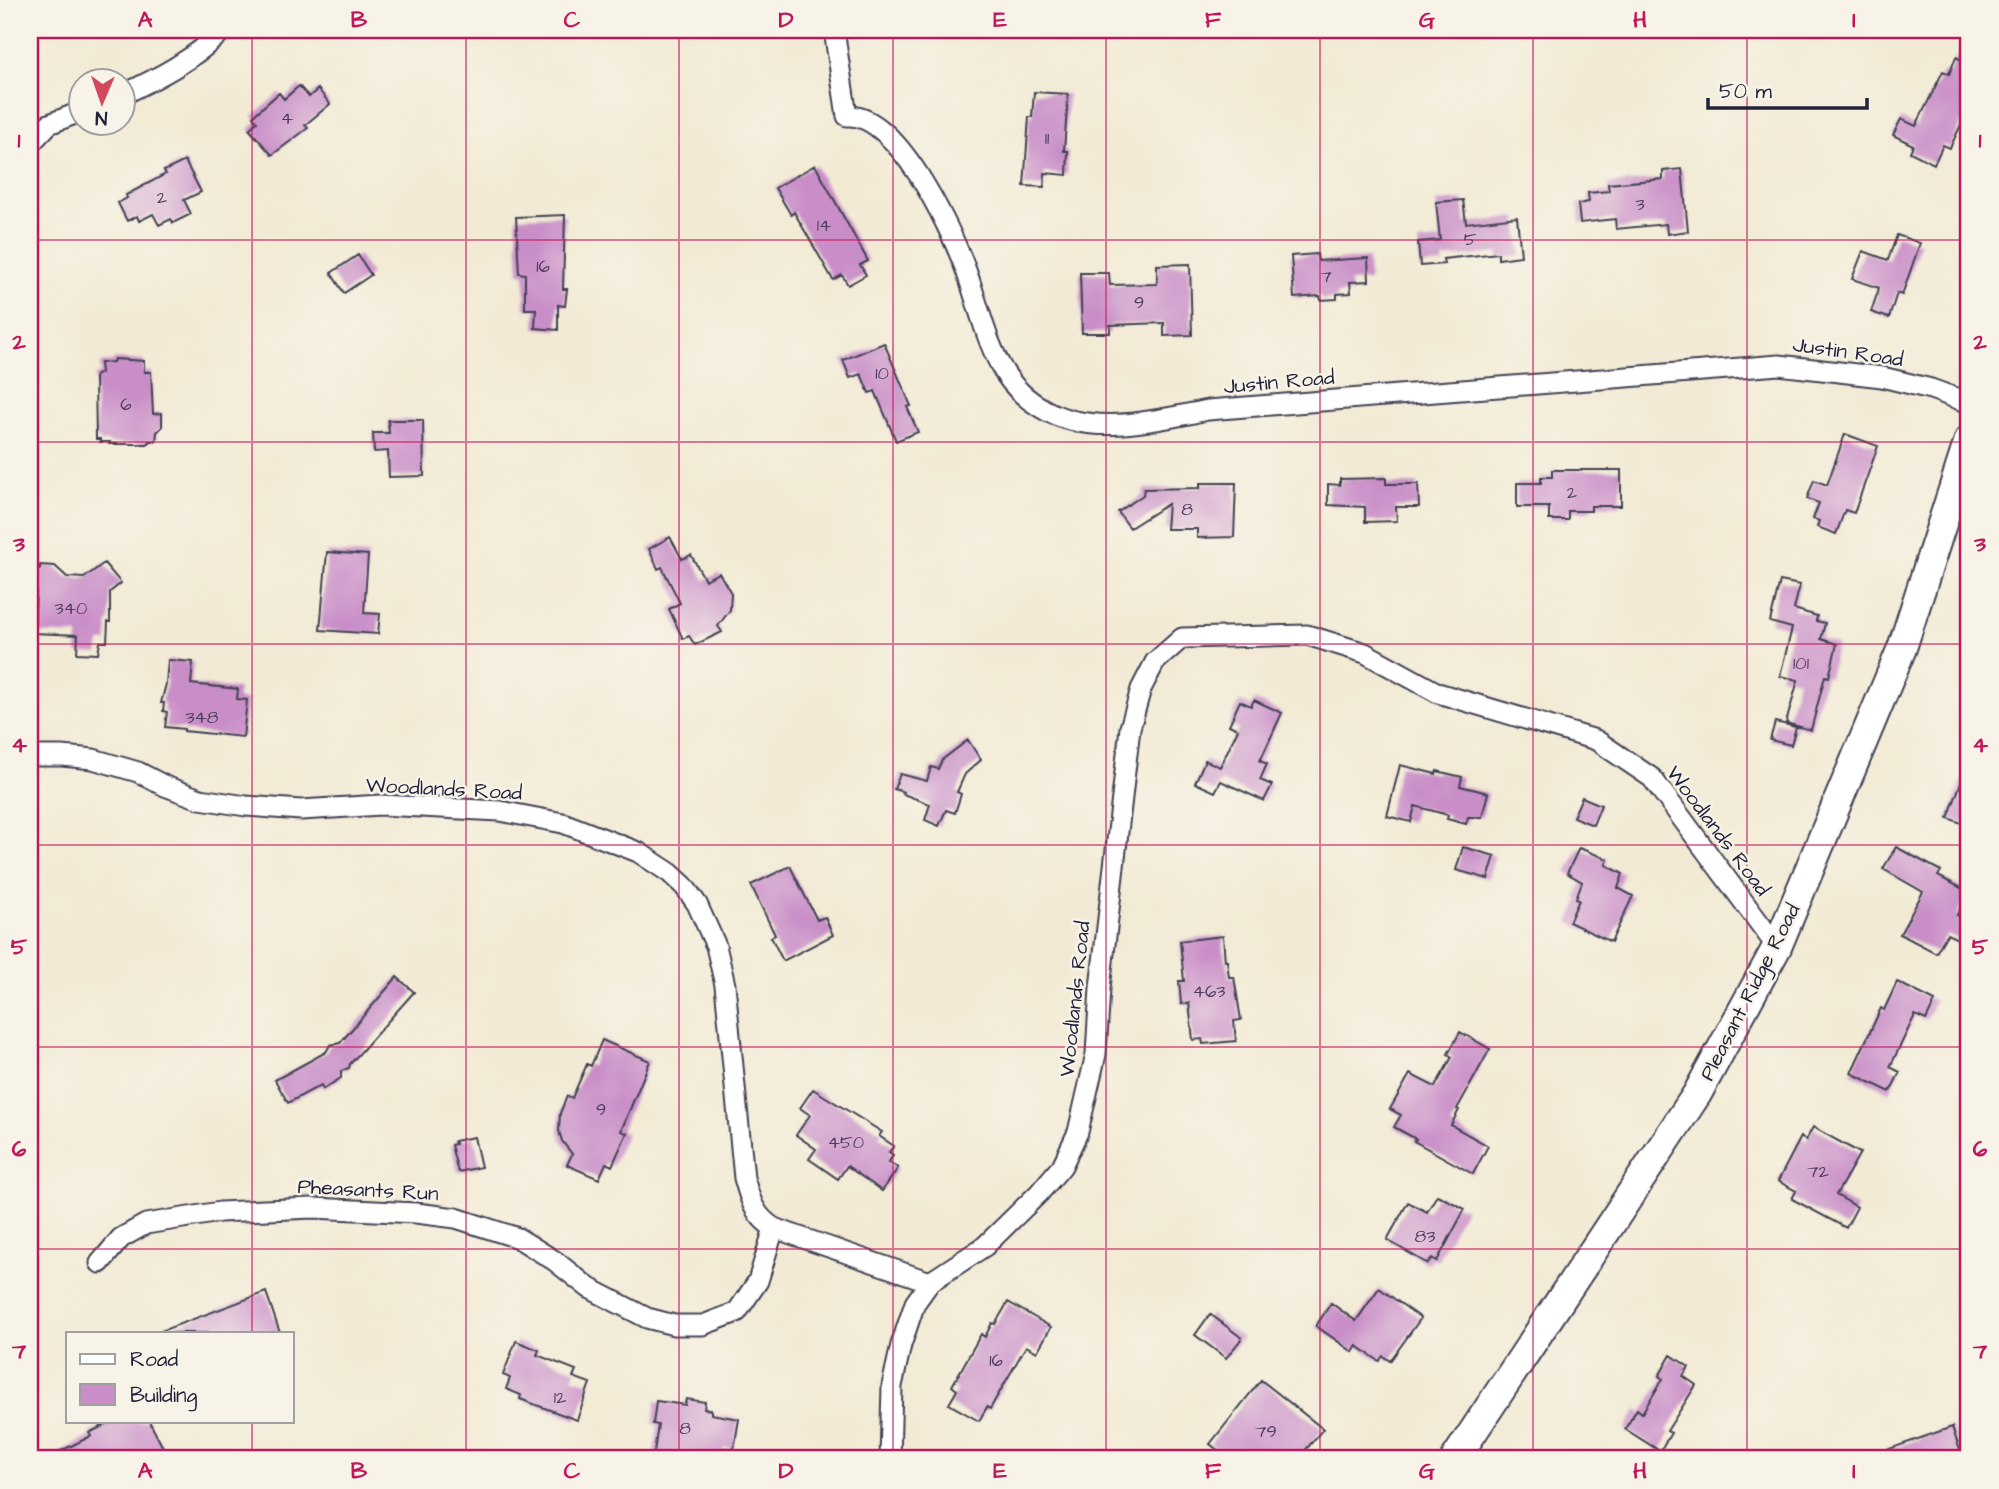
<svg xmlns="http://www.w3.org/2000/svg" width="1999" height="1489" font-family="'Architects Daughter',sans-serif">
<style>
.building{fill:#c98ec8}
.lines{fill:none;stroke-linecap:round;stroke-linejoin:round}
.street-casing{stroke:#414052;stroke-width:23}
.secondary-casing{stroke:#414052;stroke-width:32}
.street{stroke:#fff;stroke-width:19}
.secondary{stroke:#fff;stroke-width:28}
.grid{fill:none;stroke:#c2185b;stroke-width:2;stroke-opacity:0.55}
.labels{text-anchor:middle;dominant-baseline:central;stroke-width:5;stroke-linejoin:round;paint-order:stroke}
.number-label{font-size:18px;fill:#4c3d5e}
.street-label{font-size:21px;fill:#22223b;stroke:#f7f3e8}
.neatline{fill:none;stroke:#c2185b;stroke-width:2.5}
.grid-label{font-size:23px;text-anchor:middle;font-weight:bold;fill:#c2185b}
</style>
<rect width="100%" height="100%" fill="#f7f3e8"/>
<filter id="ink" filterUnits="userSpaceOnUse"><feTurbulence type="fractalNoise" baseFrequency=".0143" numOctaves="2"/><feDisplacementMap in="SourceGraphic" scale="14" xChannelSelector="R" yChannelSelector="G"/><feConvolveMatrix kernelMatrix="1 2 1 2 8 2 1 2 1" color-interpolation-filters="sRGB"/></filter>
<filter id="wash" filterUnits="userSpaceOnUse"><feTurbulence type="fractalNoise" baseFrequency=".00686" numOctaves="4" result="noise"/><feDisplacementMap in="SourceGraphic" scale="28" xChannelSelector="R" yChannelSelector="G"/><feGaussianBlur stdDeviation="1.57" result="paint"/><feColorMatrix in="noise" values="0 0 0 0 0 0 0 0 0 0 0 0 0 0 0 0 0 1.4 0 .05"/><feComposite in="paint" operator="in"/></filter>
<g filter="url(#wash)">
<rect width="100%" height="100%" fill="#f2ead4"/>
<g id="blocks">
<path class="building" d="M1956,57l13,7v44l-19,40 -7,-3 -9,19 -24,-12 3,-7 -20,-10 8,-16 15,7 27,-55 6,3z
M299,86l10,11 9,-8 12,15 -25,21 3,3 -36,27 -23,-26 8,-7 -4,-6 26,-23 5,6z
M1034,92l34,2 -4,57h4l-1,24 -22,-2 -1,14 -20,-1 5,-69h3z
M185,161l16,31 -17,8 7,14 -18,9 -2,-4 -12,6 -6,-11 -14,7 -2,-5 -10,5 -9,-18 9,-5 -1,-3 40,-21 -2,-3z
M815,165l53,96 -8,4 6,10 -18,10 -6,-10 -9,5 -39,-68 -3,3 -16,-27z
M1682,169l6,62 -21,3 -1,-10 -50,5 -1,-10 -35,4 -2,-19 11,-2 -1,-9 21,-2 -1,-7 55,-5v-8z
M1463,200l3,23 51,-6 4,39 -23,3v-6l-55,6 1,5 -24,2 -2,-24 22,-2 -4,-38z
M565,215l-2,74h4l-2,17 -7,-1v25l-23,-2 1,-19h-11v-35l-6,-1 -3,-56z
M1897,235l23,8 -18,52 -5,-2 -8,25 -18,-6 8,-24 -27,-9 11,-28 25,9z
M1317,254l1,7 50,-3 1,23 -19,1 1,11 -14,1v5l-16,1 -1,-4 -26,2 -3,-42z
M358,255l13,20 -27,18 -13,-20z
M1190,264l2,71 -28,1v-13l-54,2v8h-28l-2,-60h29l1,12 47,-1v-19z
M884,343l27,63 -4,1 11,25 -22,9 -21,-50 -6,2 -8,-19 -11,4 -7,-18z
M114,359l30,2v11h7l2,42 9,-1v14l-5,5 -1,9h-7l-1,3h-39l1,-2h-10v-3h-4l-1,-63 6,-3 -1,-10 13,-1z
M388,420h35l1,56 -35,1 -1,-26 -14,1 -1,-19h16z
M1845,434l33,12 -24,67 -9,-3 -9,24 -19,-7 2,-6 -6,-2 6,-16 -12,-4 7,-19 13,5z
M1552,470h69v36h-30v5h-23v9h-19v-13h-32v-24h24v-6h11z
M1386,478v6h32l1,23h-23l1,14 -32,1v-15l-37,-2v-21l12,1v-6z
M1200,483h36l-2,54 -37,1v-9h-31l2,-25 -38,24 -12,-16 25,-17 1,-6 56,-1z
M670,537l12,22 9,-4 14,25 14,-7 12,20 -1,17 -12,16 4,6 -27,13 -6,-9 -6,3 -14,-30 11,-6 -18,-36 -4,2 -9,-20z
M327,552l41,3 -4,58 16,1 -2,20 -58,-4z
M104,563l17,20 -11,9v30h-2l-1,20h-7l-2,12 -21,-1 1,-18 -44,-2 3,-64h3v-4l15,1 12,11 17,1z
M1780,581l20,4 -6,24 23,7 -1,5 9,2 -4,16 16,5 -8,33 -4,-1 -14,54 -25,-7 12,-43 -18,-4 12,-48 -22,-6z
M168,660l25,2 -2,22 47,5 -1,10 10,1 -4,37 -59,-6v-2l-19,-2 2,-15 -4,-1 1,-8h-3l5,-19z
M1254,700l28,13 -22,48 7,3 -7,16 12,5 -8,16 -43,-20 -6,11 -20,-9 10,-23 15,7 18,-38 -9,-4 11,-24 11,5z
M1775,722l21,5 -5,18 -21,-5z
M968,740l13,20 -16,14 -8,18 4,2 -6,19 -9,-3 -7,16 -14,-6 5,-16 -27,-10 1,-2 -10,-3 6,-15 27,7 4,-14 7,2 4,-9z
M1400,765l36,9 1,-3 25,6 -2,9 28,7 -6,24h-14l-2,7 -19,-5 1,-4 -33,-9 -4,16 -24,-6z
M1967,766l2,1v59l-21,-8z
M1582,797l19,8 -8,20 -20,-8z
M1463,847l32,9 -7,23 -32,-9z
M1896,847l45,24 -3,5 31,16 -12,23 12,6v7l-7,13 -15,-7 -11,19 -36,-19 23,-42 -40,-23z
M1579,848l29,11 -2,6 17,9 -5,14 15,8 -22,46 -42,-20 10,-22 -3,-2 6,-16 -15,-9z
M790,866l27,54 8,-3 8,18 -50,26 -12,-24 4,-2 -24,-50z
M1223,936l2,25h2l2,16h5l7,43 -7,1 2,20 -33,3 -1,-5 -9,1 -4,-37 -8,1 -2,-23h5l-4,-40z
M397,977l17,15 -64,72 -1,4 -8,3v7l-18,11 -2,-4 -33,18 -13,-23 51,-28 4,-7 10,-2z
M1897,982l38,19 -9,19 -11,-5 -25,52 10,5 -10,20 -39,-19 30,-65 3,2z
M1460,1032l30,17 -33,60 2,1 -8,15 37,21 -15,28 -59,-33 2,-2 -22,-12 7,-12 -11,-6 20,-35 25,13 17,-30 -4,-3z
M602,1040l48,21 -29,70 6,2 -15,33 -6,-3 -7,16 -32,-14 5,-11 -10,-13 -3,-10 1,-18 7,-17 5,2 15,-34 4,2z
M813,1089l69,43 -3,4 15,10 -5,6 4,3 -4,7 9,6 -16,23 -35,-25 -9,13 -29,-20 7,-10 -20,-14 14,-20 -10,-7z
M1813,1127l47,26 -24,42 21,12 -11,21 -54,-29 4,-8 -18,-10 23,-44 5,3z
M474,1137l7,30 -23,5 -7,-27 4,-1 -1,-3z
M1437,1195l28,14 -28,52 -5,-3 -4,6 -41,-24 21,-38 19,10z
M1379,1288l42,30 -31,43 -7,-5 -4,5 -22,-15 -4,6 -37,-26 15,-23 25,18z
M266,1292l14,41h-118l-1,-2z
M1008,1302l43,25 -14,25 -11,-6 -36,63 -3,-2 -8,14 -30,-17 8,-14 -5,-4 29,-52 4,3 7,-14 3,1z
M1210,1314l32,24 -16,20 -31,-23z
M516,1341l23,9 -2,5 39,15 -3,7 17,6 -13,37 -57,-21 1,-4 -15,-6 4,-11 -7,-3z
M1671,1355l18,12 -6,9 13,9 -29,46 4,2 -11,18 -35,-22 12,-20 5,4 21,-34 -4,-3z
M1261,1380l62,49 -24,29 -6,-5 -6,6h-58l-19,-15z
M686,1399l19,3 -1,7 7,1v4l28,5 -5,30 -10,-1 -1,11h-70l5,-34 -5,-1 3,-23 29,4z
M113,1421h36l20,38h-124l46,-23 -2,-3z
M1952,1427l11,32h-93l-1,-3z"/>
</g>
</g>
<g filter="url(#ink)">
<use href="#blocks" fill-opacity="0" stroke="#414052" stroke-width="2"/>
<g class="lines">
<g class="street-casing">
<path id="street" d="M834,30l13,86c49,-4 102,110 117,149 14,36 21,77 42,110 10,15 24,27 39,35 49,27 112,10 163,0l571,-45 103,12 49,12 38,14
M122,95c36,-17 73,-36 101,-65
M30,144l19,-20 31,-12
M30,756h32l31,3 45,13 27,14 35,13 46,7 55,4 80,-5 119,6 63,12 75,29 32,21 14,13 13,18 19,42 9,39 19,193c6,21 10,38 30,50l156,54
M100,1263l21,-25 25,-14 74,-12 93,-4 103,5 40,5 62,20 37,23 34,27 58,30 27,7h29l34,-13 21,-31 16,-53
M890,1459l2,-73 9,-41 14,-42 15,-21 55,-36 54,-53 23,-27 16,-34 18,-78 4,-66 30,-260 11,-39 14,-27 27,-24 125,-3 58,18 73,40 158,47 56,38 125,169"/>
</g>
<g class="secondary-casing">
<path id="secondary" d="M1455,1459l242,-365 80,-147 125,-299 67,-208"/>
</g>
<use href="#street" class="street"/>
<use href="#secondary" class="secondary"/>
</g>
</g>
<path class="grid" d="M252,30v1303M466,30v1429M679,30v1429M893,30v1429M1106,30v1429M1320,30v1429M1533,30v1429M1747,30v1429M30,240h1939M30,442h1939M30,644h1939M30,845h1939M30,1047h1939M30,1249h1939M252,1421v38"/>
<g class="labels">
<g class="number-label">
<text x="287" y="118">4</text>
<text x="1047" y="138">11</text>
<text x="162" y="197">2</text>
<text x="1640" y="204">3</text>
<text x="824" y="225">14</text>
<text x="1470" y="239">5</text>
<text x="543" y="266">16</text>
<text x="1326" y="276">7</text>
<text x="1139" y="302">9</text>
<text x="882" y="373">10</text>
<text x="126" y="404">6</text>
<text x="1572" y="492">2</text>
<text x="1187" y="509">8</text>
<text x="71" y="608">340</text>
<text x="1801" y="663">101</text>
<text x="202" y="717">348</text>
<text x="1209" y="991">463</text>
<text x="601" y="1109">9</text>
<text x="846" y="1142">450</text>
<text x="1818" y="1171">72</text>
<text x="1425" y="1236">83</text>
<text x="996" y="1360">16</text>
<text x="560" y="1397">12</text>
<text x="685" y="1428">8</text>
<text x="1266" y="1431">79</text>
</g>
<g class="street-label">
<text transform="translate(1848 352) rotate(8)">Justin Road</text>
<text transform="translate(1279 382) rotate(-5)">Justin Road</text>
<text transform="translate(444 789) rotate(3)">Woodlands Road</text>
<text transform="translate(1718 831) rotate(53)">Woodlands Road</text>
<text transform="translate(1750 992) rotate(-63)">Pleasant Ridge Road</text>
<text transform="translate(1075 999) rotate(-84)">Woodlands Road</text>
<text transform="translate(368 1190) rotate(3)">Pheasants Run</text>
</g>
</g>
<rect width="1999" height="1489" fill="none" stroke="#f7f3e8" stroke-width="77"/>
<rect x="66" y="1332" width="228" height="91" fill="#f7f3e8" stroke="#a29fa3" stroke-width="2"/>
<rect x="80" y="1354" width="35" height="10" fill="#ffffff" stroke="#a29fa3" stroke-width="2"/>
<text x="130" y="1366" font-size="21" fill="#22223b">Road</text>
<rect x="80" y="1384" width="35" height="21" fill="#c98ec8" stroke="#a29fa3" stroke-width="2"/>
<text x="130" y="1402" font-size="21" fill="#22223b">Building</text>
<g transform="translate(102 102) rotate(182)"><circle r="33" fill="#f7f3e8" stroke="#a29fa3" stroke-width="2"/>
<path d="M0-5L12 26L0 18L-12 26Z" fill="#d1495b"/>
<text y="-10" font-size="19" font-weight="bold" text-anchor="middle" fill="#22223b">N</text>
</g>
<path d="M1708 98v10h159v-10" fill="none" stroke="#22223b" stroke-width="3.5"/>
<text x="1719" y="98" font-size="21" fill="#22223b" stroke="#f7f3e8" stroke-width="5" paint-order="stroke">50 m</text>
<rect x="38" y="38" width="1922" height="1412" class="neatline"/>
<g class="grid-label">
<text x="145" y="27">A</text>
<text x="359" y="27">B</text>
<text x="572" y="27">C</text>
<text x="786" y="27">D</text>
<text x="1000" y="27">E</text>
<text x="1213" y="27">F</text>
<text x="1427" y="27">G</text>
<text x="1640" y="27">H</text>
<text x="1854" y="27">I</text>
<text x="19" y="147">1</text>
<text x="1980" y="147">1</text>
<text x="19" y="349">2</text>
<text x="1980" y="349">2</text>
<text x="19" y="551">3</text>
<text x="1980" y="551">3</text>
<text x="19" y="752">4</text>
<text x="1980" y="752">4</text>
<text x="19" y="954">5</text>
<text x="1980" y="954">5</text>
<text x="19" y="1156">6</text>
<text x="1980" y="1156">6</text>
<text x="19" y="1358">7</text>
<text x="1980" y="1358">7</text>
<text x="145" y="1478">A</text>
<text x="359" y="1478">B</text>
<text x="572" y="1478">C</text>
<text x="786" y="1478">D</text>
<text x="1000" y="1478">E</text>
<text x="1213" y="1478">F</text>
<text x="1427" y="1478">G</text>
<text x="1640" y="1478">H</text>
<text x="1854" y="1478">I</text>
</g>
</svg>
